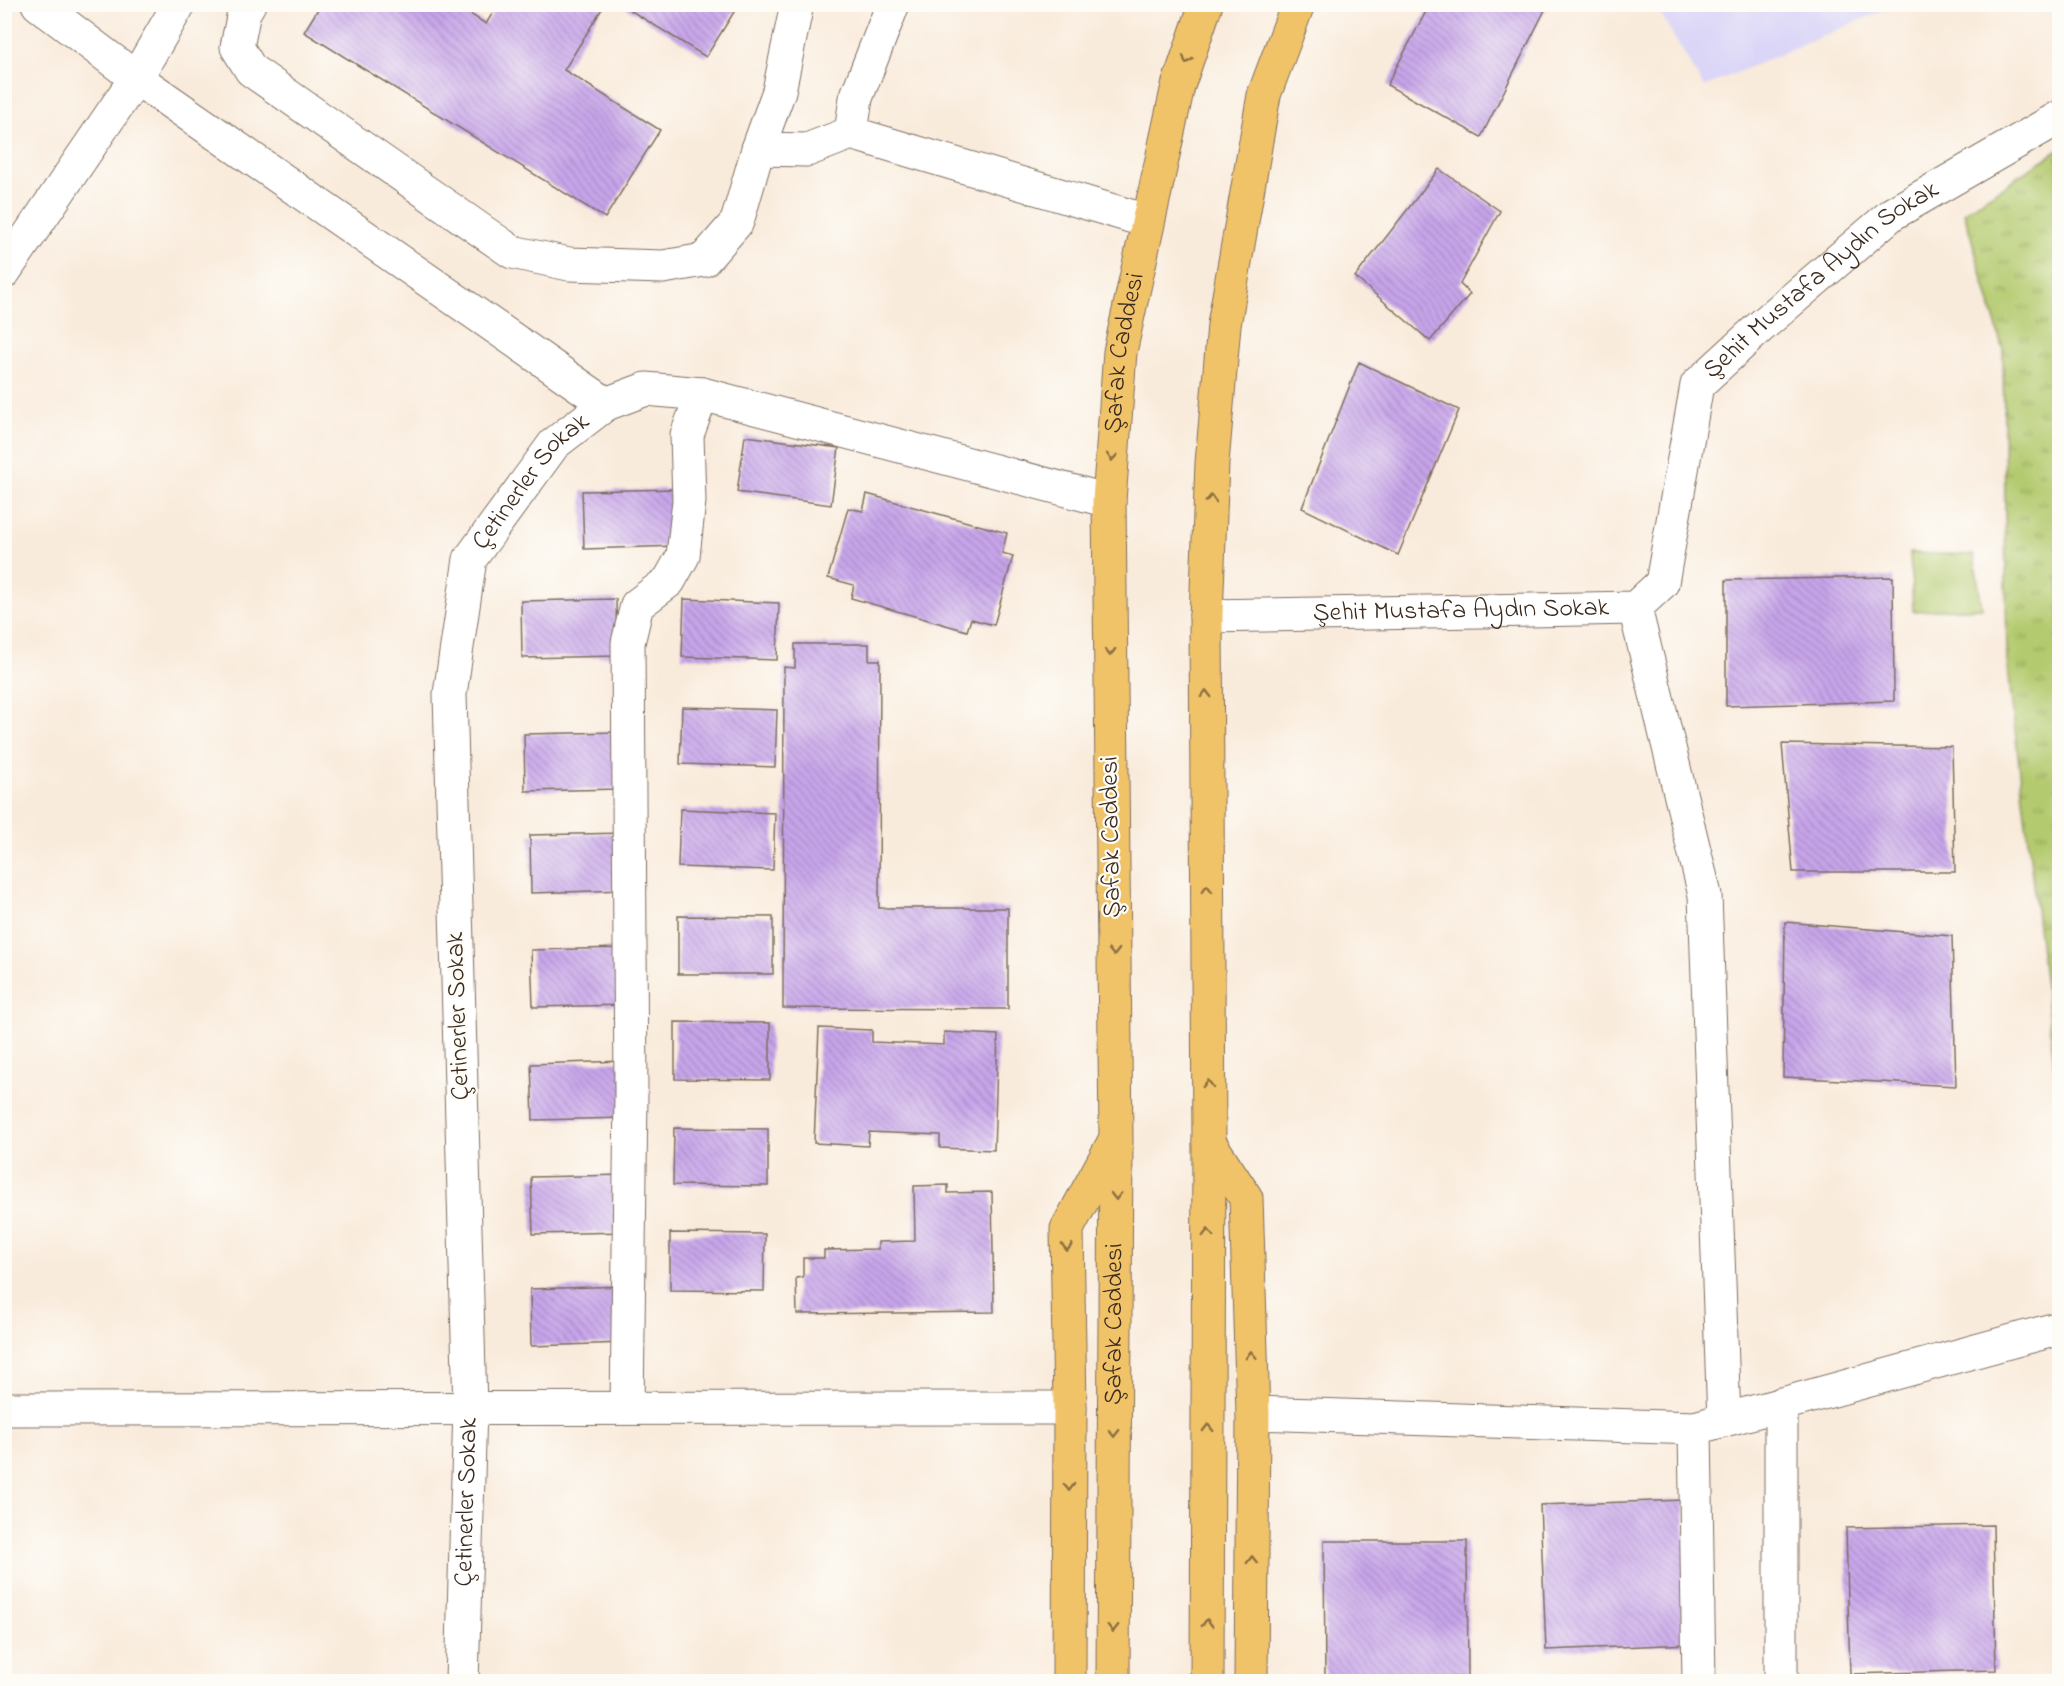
<svg xmlns="http://www.w3.org/2000/svg" width="2064" height="1686" font-family="'Indie Flower',sans-serif">
<style>
.built{fill:#dbd6f7}
.grass{fill:url(#grass-tufts);stroke:#787a46;stroke-width:1.5}
.pitch{fill:#b4ca6e;stroke:#787a46;stroke-width:1.5}
.building{fill:url(#building-back-hatch)}
.lines{fill:none;stroke-linecap:round;stroke-linejoin:round}
.minor-casing{stroke:#7e6e60;stroke-width:35}
.major-casing{stroke:#7e6e60;stroke-width:35}
.minor{stroke:#fff;stroke-width:33}
.major{stroke:#f1c369;stroke-width:33}
.oneway{stroke:#8d6f40}
.labels{text-anchor:middle;dominant-baseline:central;stroke-width:4.5;stroke-linejoin:round;paint-order:stroke}
.street-label{font-size:26px;fill:#3b2a1e;stroke:#fdfcf7}
</style>
<defs>
<pattern id="grass-tufts" width="24" height="20" patternUnits="userSpaceOnUse" patternTransform="scale(1.5)"><rect width="24" height="20" fill="#b4ca6e"/><path d="M3 7l-1-3M5 7V3M7 7l1-3M15 17l-1-3M17 17v-4M19 17l1-3" fill="none" stroke="#94a45a"/></pattern>
<pattern id="building-back-hatch" width="6" height="6" patternUnits="userSpaceOnUse" patternTransform="scale(1.5)"><rect width="6" height="6" fill="#c8a5eb"/><path d="M-1 5l2 2M0 0l6 6M5-1l2 2" fill="none" stroke="#a487be"/></pattern>
</defs>
<rect width="100%" height="100%" fill="#fdfcf7"/>
<filter id="ink" filterUnits="userSpaceOnUse"><feTurbulence type="fractalNoise" baseFrequency=".0167" numOctaves="2"/><feDisplacementMap in="SourceGraphic" scale="12" xChannelSelector="R" yChannelSelector="G"/><feConvolveMatrix kernelMatrix="1 2 1 2 8 2 1 2 1" color-interpolation-filters="sRGB"/></filter>
<filter id="wash" filterUnits="userSpaceOnUse"><feTurbulence type="fractalNoise" baseFrequency=".008" numOctaves="4" result="noise"/><feDisplacementMap in="SourceGraphic" scale="24" xChannelSelector="R" yChannelSelector="G"/><feGaussianBlur stdDeviation="1.35" result="paint"/><feColorMatrix in="noise" values="0 0 0 0 0 0 0 0 0 0 0 0 0 0 0 0 0 1.4 0 .05"/><feComposite in="paint" operator="in"/></filter>
<g filter="url(#wash)">
<rect width="100%" height="100%" fill="#f9ebdb"/>
<path class="built" d="M1655,5h240l-191,82z"/>
<path class="grass" d="M2059,150v956l-52,-445 -4,-311 -39,-138z"/>
<path class="pitch" d="M1910,553l64,2 8,53 -69,3z"/>
<g id="blocks">
<path class="building" d="M321,4h133l32,20 12,-20h107l-41,66 96,60 -55,88 -301,-186z
M620,4h119l-33,53z
M1430,4h118l-67,133 -94,-52z
M1439,169l61,42 -40,73 10,10 -40,47 -75,-64z
M1359,362l100,48 -61,145 -96,-47z
M745,436l94,12 -8,57 -94,-13z
M677,489l1,57 -94,3 -2,-58z
M867,494l140,39 -5,20 11,3 -19,69 -23,-6 -4,12 -116,-33 3,-13 -26,-7 20,-70 15,3z
M1893,577l1,124 -168,5v-126z
M616,599l1,57 -95,2 -1,-57z
M684,599l95,4 -2,57 -95,-3z
M795,644h74v16h11l-1,248h129v101l-225,-1 1,-341 11,1z
M682,707l95,3 -2,57 -95,-3z
M619,732l1,57 -95,2 -1,-57z
M1782,744l170,3 3,125h-162z
M680,809l95,4 -2,57 -95,-3z
M625,833l1,57 -95,3 -1,-58z
M678,916l95,1v57h-95z
M1785,922l167,14 4,150 -173,-9z
M626,948l1,57 -94,2 -2,-57z
M675,1022l95,1v57l-95,-1z
M819,1028l53,2v12l72,3v-13l54,3 -4,115 -54,-2v-13l-71,-3 -1,14 -54,-3z
M626,1061l1,57 -94,2 -2,-56z
M674,1128l94,1v57l-95,-1z
M626,1175l1,57 -94,2 -2,-57z
M948,1185v8l44,-1 2,120 -197,2 -1,-36 7,-1v-19h21v-8l54,-1v-7l37,-1 -1,-55z
M670,1233l95,1 -1,57 -94,-1z
M624,1286l2,57 -95,3 -1,-57z
M1684,1500l6,144 -144,6 -6,-145z
M1993,1525l3,145 -146,4 -4,-146z
M1324,1541h143l1,136 -143,1z"/>
</g>
</g>
<g filter="url(#ink)">
<use href="#blocks" fill-opacity="0" stroke="#7e6e60" stroke-width="1.5"/>
<g class="lines">
<g class="minor-casing">
<g id="minor">
<path d="M38,4l98,74 470,326"/>
<path d="M249,4l-5,8 -7,35 14,23 261,182 57,12 94,3 41,-7 33,-38 21,-73 21,-58 18,-87"/>
<path d="M893,4l-37,94 -5,35 296,88"/>
<path d="M758,149l49,1 44,-17"/>
<path d="M4,272l132,-194 43,-74"/>
<path d="M1635,608l70,287 19,525"/>
<path id="s1" d="M1206,616l429,-8 27,-25 35,-198 62,-57 133,-114 168,-97"/>
<path d="M1781,1404v278"/>
<path d="M627,1408l4,-314 -3,-451 9,-38 32,-24 14,-25 6,-55 -2,-66 15,-41"/>
<path d="M4,1409l1066,-1"/>
<path d="M1253,1413l442,15 365,-100"/>
<path d="M1695,1428l4,254"/>
<path id="s2" d="M462,1682l8,-274 -20,-714 20,-135 84,-115 52,-40 40,-15 56,5 407,107"/>
</g>
</g>
<g class="major-casing">
<g id="major">
<path d="M1209,1142l37,56 7,215 -2,269"/>
<path d="M1069,1682l1,-274 -3,-179 47,-87"/>
<path id="s3" d="M1113,1682l3,-544 -7,-637 11,-149 58,-266 28,-82"/>
<path d="M1207,1682l2,-540 -3,-526 6,-153 12,-138 40,-230 34,-91"/>
</g>
</g>
<use href="#minor" class="minor"/>
<use href="#major" class="major"/>
</g>
<defs><path id="oneway-chevron" d="M-2-3.5L2.5 0L-2 3.5" fill="none" stroke-width="1.6" stroke-linecap="round" stroke-linejoin="round" transform="scale(1.5)"/></defs>
<g class="oneway">
<use href="#oneway-chevron" transform="translate(1187 60) rotate(109)"/>
<use href="#oneway-chevron" transform="translate(1112 457) rotate(94)"/>
<use href="#oneway-chevron" transform="translate(1211 499) rotate(-87)"/>
<use href="#oneway-chevron" transform="translate(1110 652) rotate(90)"/>
<use href="#oneway-chevron" transform="translate(1206 694) rotate(-90)"/>
<use href="#oneway-chevron" transform="translate(1207 889) rotate(-90)"/>
<use href="#oneway-chevron" transform="translate(1114 952) rotate(89)"/>
<use href="#oneway-chevron" transform="translate(1208 1084) rotate(-90)"/>
<use href="#oneway-chevron" transform="translate(1116 1196) rotate(90)"/>
<use href="#oneway-chevron" transform="translate(1208 1233) rotate(-90)"/>
<use href="#oneway-chevron" transform="translate(1067 1247) rotate(89)"/>
<use href="#oneway-chevron" transform="translate(1251 1355) rotate(-92)"/>
<use href="#oneway-chevron" transform="translate(1208 1428) rotate(-90)"/>
<use href="#oneway-chevron" transform="translate(1114 1433) rotate(90)"/>
<use href="#oneway-chevron" transform="translate(1069 1487) rotate(90)"/>
<use href="#oneway-chevron" transform="translate(1252 1560) rotate(-90)"/>
<use href="#oneway-chevron" transform="translate(1207 1623) rotate(-90)"/>
<use href="#oneway-chevron" transform="translate(1113 1628) rotate(90)"/>
</g>
</g>
<g class="labels">
<g class="street-label">
<text stroke="none"><textPath href="#s1" startOffset="830">Şehit Mustafa Aydın Sokak</textPath></text>
<text stroke="none"><textPath href="#s3" startOffset="1330">Şafak Caddesi</textPath></text>
<text stroke="none"><textPath href="#s2" startOffset="1224">Çetinerler Sokak</textPath></text>
<text stroke="none"><textPath href="#s1" startOffset="255">Şehit Mustafa Aydın Sokak</textPath></text>
<text transform="translate(1112 837) rotate(-91)">Şafak Caddesi</text>
<text transform="translate(459 1016) rotate(-92)">Çetinerler Sokak</text>
<text stroke="none"><textPath href="#s3" startOffset="358">Şafak Caddesi</textPath></text>
<text stroke="none"><textPath href="#s2" startOffset="180">Çetinerler Sokak</textPath></text>
</g>
</g>
<rect width="2064" height="1686" fill="none" stroke="#fdfcf7" stroke-width="24"/>
</svg>
